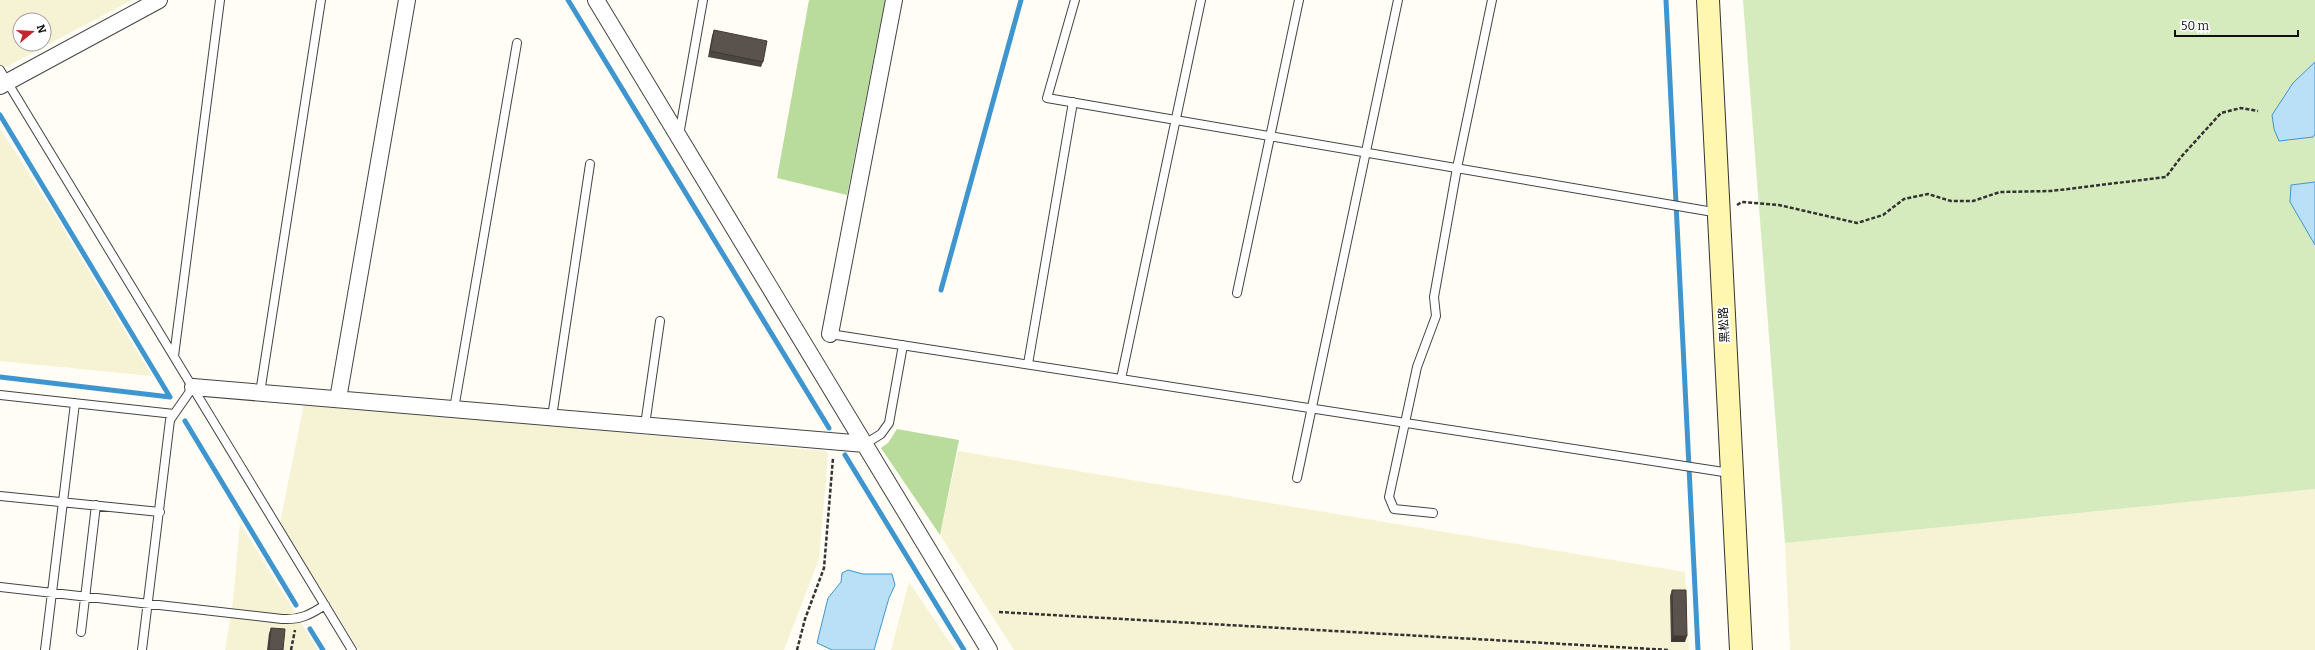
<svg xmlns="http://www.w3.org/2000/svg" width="2315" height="650" font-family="Bitter,'Noto Sans SC',serif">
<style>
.farmland{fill:#f6f3d4;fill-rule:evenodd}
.green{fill:#d5ebbd}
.forest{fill:#b9dc9c}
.water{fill:#b9e0f7;stroke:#3f96cf}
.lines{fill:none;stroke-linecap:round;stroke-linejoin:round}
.stream{stroke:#3f96cf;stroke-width:5}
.lane-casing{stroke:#444;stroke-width:10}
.street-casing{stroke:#444;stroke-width:18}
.secondary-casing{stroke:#333;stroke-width:24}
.path{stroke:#333;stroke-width:2.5;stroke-dasharray:4 2;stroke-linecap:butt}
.lane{stroke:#fff;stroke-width:8}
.street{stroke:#fff;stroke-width:16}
.secondary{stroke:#fff6b0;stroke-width:22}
.wall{fill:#4d4742}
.shaded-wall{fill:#3f3936}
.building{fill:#5a524d;stroke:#3f3936}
.labels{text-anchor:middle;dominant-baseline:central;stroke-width:4;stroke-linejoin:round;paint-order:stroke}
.street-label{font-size:12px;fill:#111;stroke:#fff}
</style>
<rect width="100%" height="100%" fill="#fffdf5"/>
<path class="farmland" d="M0,0h132l-132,70zM20,20h24v24h-24z
M0,128l49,77 103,171 -152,-15z
M304,404l522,47 2,4 -9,104 -35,91h-425l-79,-127z
M958,451l727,121 4,78h-675l-74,-115z
M2315,489v161h-525l-5,-107z
M240,523l78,127h-93l8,-48z
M909,582l46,68h-64z"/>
<path class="green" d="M1743,0h572v489l-530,54z"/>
<path class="forest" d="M809,0h76l-38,195 -70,-17z
M897,429l62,11 -19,95 -59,-87 7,-5z"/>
<path class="water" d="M2315,62v72l-2,3 -34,4 -5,-12 -2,-14 21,-32z
M2315,182v63l-25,-43 1,-17z
M848,570l15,4h29l3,11 -6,13 -15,52h-42l-15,-7 11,-45 13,-16 1,-9z"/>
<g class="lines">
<path class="stream" d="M568,0l261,428
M1666,0l32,650
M0,115l170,282
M941,290l80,-290
M0,377l170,20
M185,421l111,184
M845,455l119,195
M310,629l13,21"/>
<g class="lane-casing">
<path id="lane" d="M1075,0l-28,98 672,115
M0,70l352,580
M679,135l24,-135
M1237,293l62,-293
M830,334l900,139
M174,356l46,-356
M1028,364l45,-262
M1121,379l80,-379
M260,393l61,-393
M0,395l174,19
M454,409l63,-366
M552,417l38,-253
M645,425l15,-104
M865,444l16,-10 8,-11 14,-78
M1297,478l101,-478
M0,496l160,16
M1433,513l-39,-4 -5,-12 28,-130 19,-51 -2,-19 23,-129 35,-168
M0,587l282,32c18,1 28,-4 43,-14
M81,632l15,-127
M45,650l30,-247
M142,650l28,-230 23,-33"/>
</g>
<g class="street-casing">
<path id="street" d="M596,0l393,650
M0,86l159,-86
M830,334l64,-334
M193,387l672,57
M338,399l69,-399"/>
</g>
<g class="secondary-casing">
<path id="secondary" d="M1708,0l33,650"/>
</g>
<path class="path" d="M1737,205l5,-3 37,3 78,18 26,-8 21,-16 24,-5 23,7h22l27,-9 51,-1 115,-14 15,-20 40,-44 20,-5 17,3
M999,612l670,38
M291,650l4,-20
M797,650l8,-31 19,-51 9,-110"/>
<use href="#lane" class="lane"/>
<use href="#street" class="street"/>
<use href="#secondary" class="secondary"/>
</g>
<path class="wall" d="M714,30l49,32 -2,5 -53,-10 4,-21z
M1672,590l13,52h-14l-1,-46z
M271,628l12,22h-16l2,-17z"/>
<path class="shaded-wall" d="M1673,636h14l-2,6h-14z"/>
<path class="building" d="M714,30l53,11 -4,21 -53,-11z
M1672,590h14l1,46h-14z
M271,628l14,1 -2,21h-14z"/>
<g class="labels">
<g class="street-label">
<text transform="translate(1724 325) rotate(-93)">黑松路</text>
</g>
</g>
<g transform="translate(32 32) rotate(72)"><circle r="19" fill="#ffffff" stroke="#a0a0a0"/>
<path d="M0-3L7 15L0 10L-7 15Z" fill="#c4262e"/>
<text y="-6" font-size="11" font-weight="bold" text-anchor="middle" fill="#111111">N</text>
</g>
<path d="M2175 30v6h123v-6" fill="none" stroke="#111111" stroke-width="2"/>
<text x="2181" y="30" font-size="12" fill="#111111" stroke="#ffffff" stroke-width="3" paint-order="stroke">50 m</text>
</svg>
